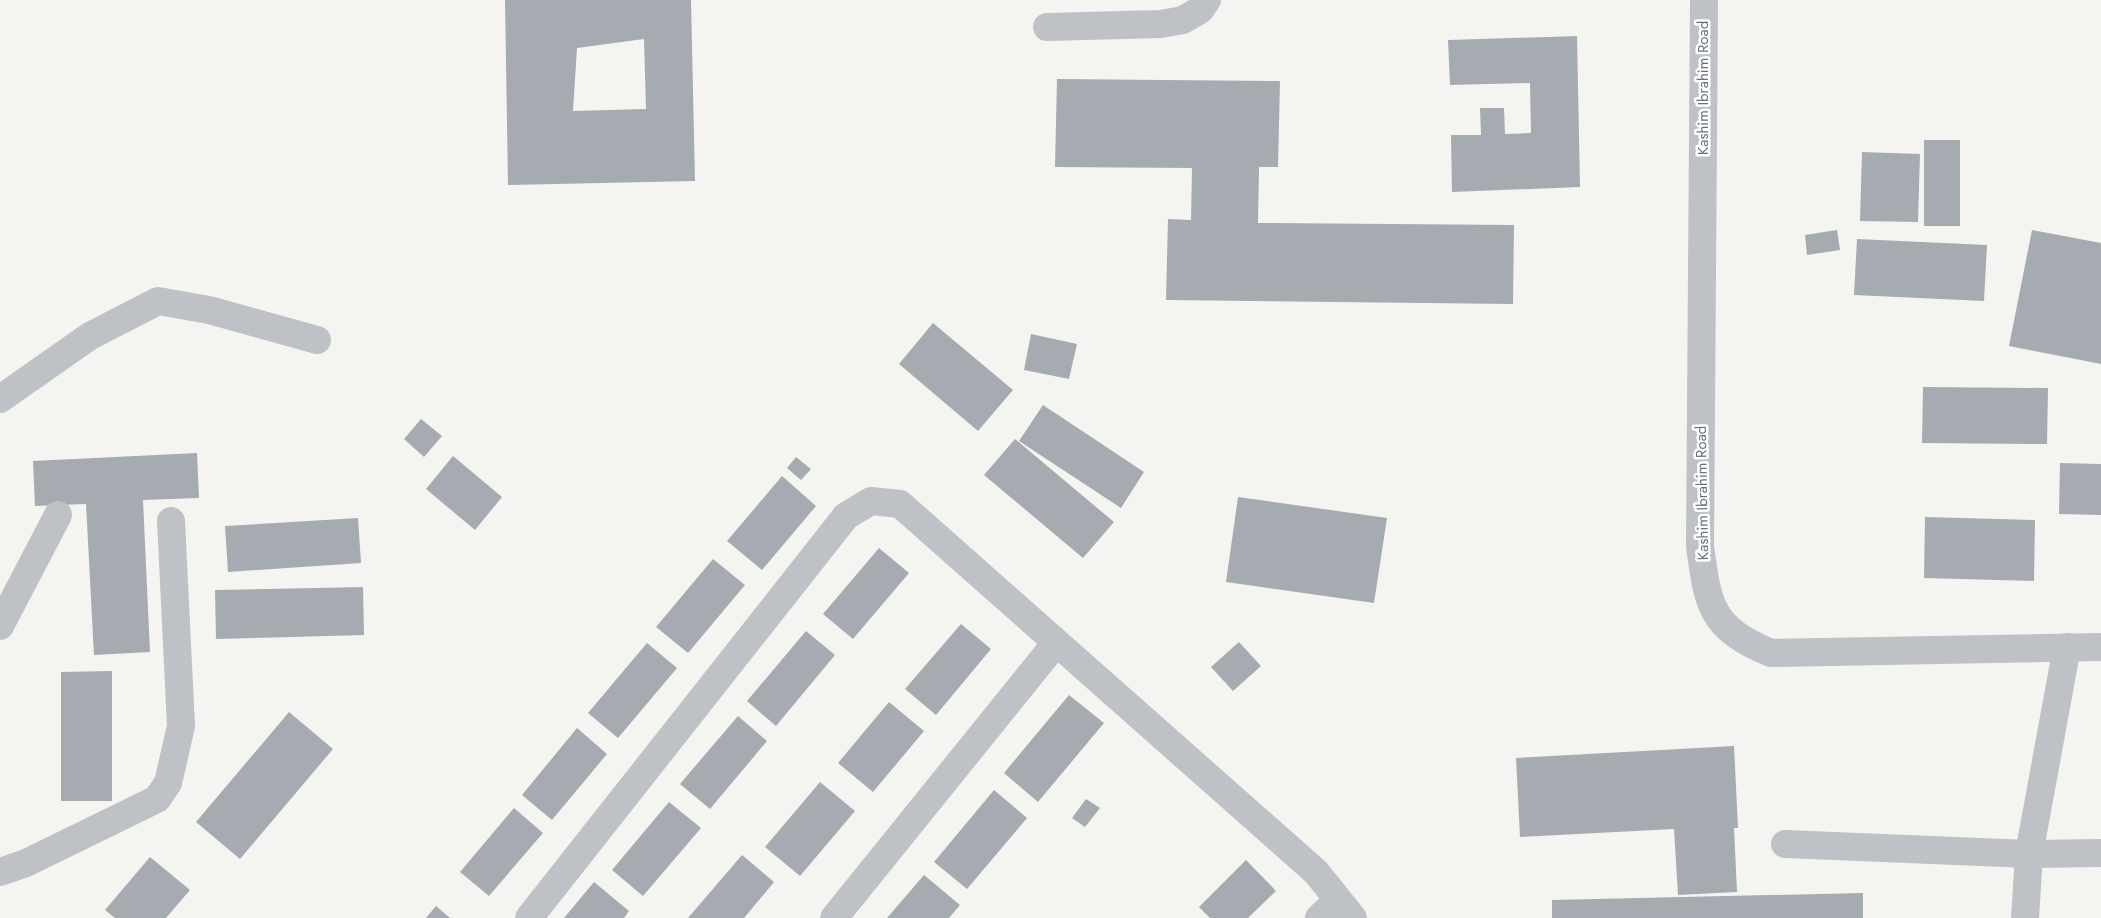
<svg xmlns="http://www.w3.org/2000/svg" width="2101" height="918" font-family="Jost,sans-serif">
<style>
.building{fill:#a5abb1;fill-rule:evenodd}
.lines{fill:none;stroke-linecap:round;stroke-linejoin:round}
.minor{stroke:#bec1c5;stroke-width:28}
.labels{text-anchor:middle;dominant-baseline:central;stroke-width:5;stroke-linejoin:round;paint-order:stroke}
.street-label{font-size:15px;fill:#67737f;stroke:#fff}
</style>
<rect width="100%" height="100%" fill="#f4f5f1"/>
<path class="building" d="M505,0h186l4,181 -187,4zM644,39l2,70 -73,2 4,-63z
M1577,36l3,151 -128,5 -1,-57h30l-1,-27h24l1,26 26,-1 -1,-50 -80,2 -2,-45z
M1057,79l223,2 -2,86h-19l-1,56 256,2 -1,79 -347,-4 2,-81 23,1 1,-52 -137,-1z
M1924,140h36v86h-36z
M1862,152l58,2 -2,68 -58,-1z
M1837,230l3,20 -33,5 -2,-20z
M2032,230l69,13v121l-92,-18z
M1857,239l130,6 -3,56 -130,-6z
M933,323l80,67 -35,41 -79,-67z
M1031,334l46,10 -8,35 -45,-9z
M1923,387l125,1 -1,56 -125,-1z
M1043,405l101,67 -23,36 -102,-67z
M421,419l21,17 -18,21 -20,-18z
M1015,439l99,83 -31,36 -99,-83z
M197,453l2,45 -56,2 7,152 -56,3 -8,-151 -51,2 -2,-45z
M453,456l49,41 -27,33 -49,-41z
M796,457l15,12 -10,11 -14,-12z
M2060,463l41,1v51l-42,-1z
M782,476l34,30 -54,64 -35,-29z
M1238,497l149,21 -13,85 -148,-21z
M1925,517l110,3 -1,61 -110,-3z
M358,518l3,45 -133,9 -3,-46z
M879,548l30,25 -56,66 -30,-25z
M713,559l32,26 -57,68 -32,-26z
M363,587l1,48 -148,4 -1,-49z
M961,624l30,25 -55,66 -31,-26z
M806,631l29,24 -59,71 -29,-25z
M1239,642l22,24 -28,25 -22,-24z
M647,643l30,25 -59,70 -30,-25z
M112,671v130h-51v-129z
M1069,695l35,28 -66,79 -34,-29z
M889,702l35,29 -51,61 -35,-29z
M289,712l44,37 -93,110 -44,-37z
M738,716l29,25 -57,68 -30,-25z
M577,728l30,26 -55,66 -30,-25z
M1734,746l4,82h-4l3,64 -59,3 -4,-66 -154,8 -4,-79z
M820,782l35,29 -55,65 -35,-29z
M994,790l33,28 -60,71 -33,-27z
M1086,799l14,9 -15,19 -13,-9z
M669,802l32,26 -58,68 -31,-26z
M514,808l29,25 -54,63 -29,-24z
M742,855l32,27 -30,36h-56z
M150,857l40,33 -24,28h-51l-10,-8z
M1246,860l30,31 -28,27h-38l-11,-11z
M924,875l36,30 -11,13h-62z
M594,882l35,29 -5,7h-60z
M1863,893v25h-311v-18z
M436,906l14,12h-24z"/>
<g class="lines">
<path class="minor" d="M1704,0l-4,546c8,59 10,82 71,107l330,-6
M1047,27l114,-3 22,-4 17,-10 7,-10
M0,399l90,-63 68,-35 51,9 108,30
M0,626l58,-111
M1785,844l244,10 72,-1
M0,872l26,-9 131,-64 11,-16 13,-57 -10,-205
M529,918l317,-402 25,-15 29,3 416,368 37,46
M834,918l222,-275
M1319,918l19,-18
M2025,918l4,-64 38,-207"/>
</g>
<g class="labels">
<g class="street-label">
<text transform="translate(1703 88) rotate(-90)">Kashim Ibrahim Road</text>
<text transform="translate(1702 493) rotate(-91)">Kashim Ibrahim Road</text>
</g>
</g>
</svg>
